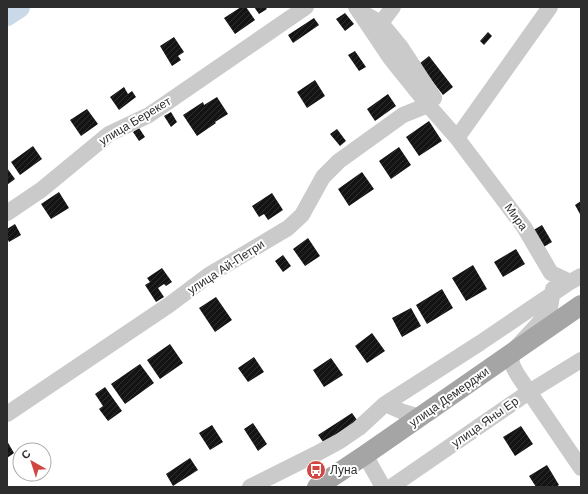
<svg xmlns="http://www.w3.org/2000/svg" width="588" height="494" font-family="Helvetica,sans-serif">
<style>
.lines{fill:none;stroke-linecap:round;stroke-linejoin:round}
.river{stroke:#cad9e7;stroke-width:22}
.building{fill:url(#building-hatch)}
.minor{stroke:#cacaca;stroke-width:16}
.major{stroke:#a5a5a5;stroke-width:20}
.labels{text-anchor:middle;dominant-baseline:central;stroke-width:4;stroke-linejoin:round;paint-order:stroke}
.street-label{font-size:12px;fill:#2d2d2d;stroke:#fff}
.poi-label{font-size:12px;fill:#2d2d2d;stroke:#fff;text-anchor:start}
</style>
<defs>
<pattern id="building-hatch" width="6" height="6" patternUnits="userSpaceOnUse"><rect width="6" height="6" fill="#141414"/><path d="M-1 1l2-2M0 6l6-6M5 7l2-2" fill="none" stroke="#2e2e2e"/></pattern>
</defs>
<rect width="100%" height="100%" fill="#fff"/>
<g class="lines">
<path class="river" d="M7,15l12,-8"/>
</g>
<path class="building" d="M241,7h5l9,13 -20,14 -11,-16z
M254,7h11l2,2 -8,5z
M345,13l9,11 -9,7 -9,-12z
M314,18l5,7 -26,18 -5,-8z
M488,32l4,4 -8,9 -4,-4z
M174,37l10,15 -6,4 3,4 -9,6 -12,-20z
M355,51l11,16 -7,4 -11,-16z
M429,56l24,31 -10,8 -24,-31z
M315,80l10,16 -18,12 -10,-16z
M124,87l4,7 4,-3 4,6 -17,13 -9,-13z
M388,94l8,12 -21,15 -8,-12z
M217,97l11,17 -13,8 1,1 -19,13 -14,-21 20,-13 1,3z
M87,109l11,15 -17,12 -11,-16z
M171,112l6,10 -6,5 -7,-11z
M429,121l13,20 -23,15 -13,-19z
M139,128l6,9 -6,4 -6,-9z
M337,129l9,12 -6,5 -10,-12z
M33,146l9,13 -22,16 -9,-13z
M399,147l12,18 -20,14 -12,-18z
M7,168l8,11 -8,6z
M362,172l12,17 -25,17 -11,-17z
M59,192l10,16 -18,11 -10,-15z
M272,193l11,17 -15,10 -4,-6 -5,3 -7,-11z
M581,201v15l-6,-11z
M15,224l6,11 -12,7 -2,-4v-9z
M542,225l10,17 -10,6 -10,-17z
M308,238l12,18 -15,10 -12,-17z
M516,249l9,15 -22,13 -9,-15z
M283,255l8,11 -8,6 -8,-11z
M473,265l14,24 -21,12 -14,-23z
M162,268l10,14 -6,4 -2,-2 -6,4 6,9 -8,5 -11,-17 5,-3 -3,-4z
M442,289l11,19 -26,16 -11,-19z
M216,297l16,23 -17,12 -16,-24z
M411,308l10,18 -19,11 -10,-19z
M372,333l13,18 -18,12 -12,-17z
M170,344l13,19 -23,16 -13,-19z
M254,357l10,15 -16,10 -10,-14z
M331,358l12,17 -19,12 -11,-17z
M140,364l14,19 -29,21 -14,-20z
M105,387l17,24 -14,10 -9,-12 4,-3 -8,-12z
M352,413l5,7 -30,27 -9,-12z
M253,423l14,21 -9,7 -14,-22z
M212,425l11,17 -13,8 -11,-17z
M521,426l12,18 -18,12 -12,-19z
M7,441l7,12 -7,5z
M190,458l8,12 -25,16 -7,-12z
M547,465l12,20 -3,2h-20l-7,-11z"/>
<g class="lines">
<path class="minor" d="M356,7l35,52 37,46 29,33 67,89 27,46 19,9 11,-6
M361,12l20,11 19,23 34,52
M381,23l12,-16
M457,138l93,-131
M7,213l34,-23 68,-56 40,-19 157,-108
M553,289l-3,19 -11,15 -25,27c-6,10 0,19 5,27l62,91
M385,404l18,8 17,5
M7,414l162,-109 40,-30 79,-47 14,-13 21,-38 16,-16 64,-46 25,-10
M365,455l18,32
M250,487l66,-33 24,-13 19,-13 26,-24 95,-61 90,-61
M391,487l138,-95 52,-32"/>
<path class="major" d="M317,487l48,-32 216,-150"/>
</g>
<defs>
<g id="bus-disc" transform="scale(1)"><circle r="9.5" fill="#d14641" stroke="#fff"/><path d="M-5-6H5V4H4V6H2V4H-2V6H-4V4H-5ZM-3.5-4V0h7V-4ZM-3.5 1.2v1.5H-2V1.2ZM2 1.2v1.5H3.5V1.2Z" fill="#fff"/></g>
</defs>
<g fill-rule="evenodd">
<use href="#bus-disc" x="316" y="470"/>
</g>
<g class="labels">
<g class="street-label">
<text transform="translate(135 121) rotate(-31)">улица Берекет</text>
<text transform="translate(516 217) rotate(54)">Мира</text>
<text transform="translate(226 267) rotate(-33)">улица Ай-Петри</text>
<text transform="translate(449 397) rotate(-35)">улица Демерджи</text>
<text transform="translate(485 422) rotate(-35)">улица Яны Ер</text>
</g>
<g class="poi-label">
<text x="330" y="470">Луна</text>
</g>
</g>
<rect width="588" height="494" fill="none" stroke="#2d2d2d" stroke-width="16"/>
<g transform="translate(32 462) rotate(321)"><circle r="19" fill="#ffffff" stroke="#ababab"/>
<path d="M0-3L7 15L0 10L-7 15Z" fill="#d14641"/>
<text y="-6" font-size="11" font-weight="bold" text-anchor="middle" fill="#2d2d2d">С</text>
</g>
</svg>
